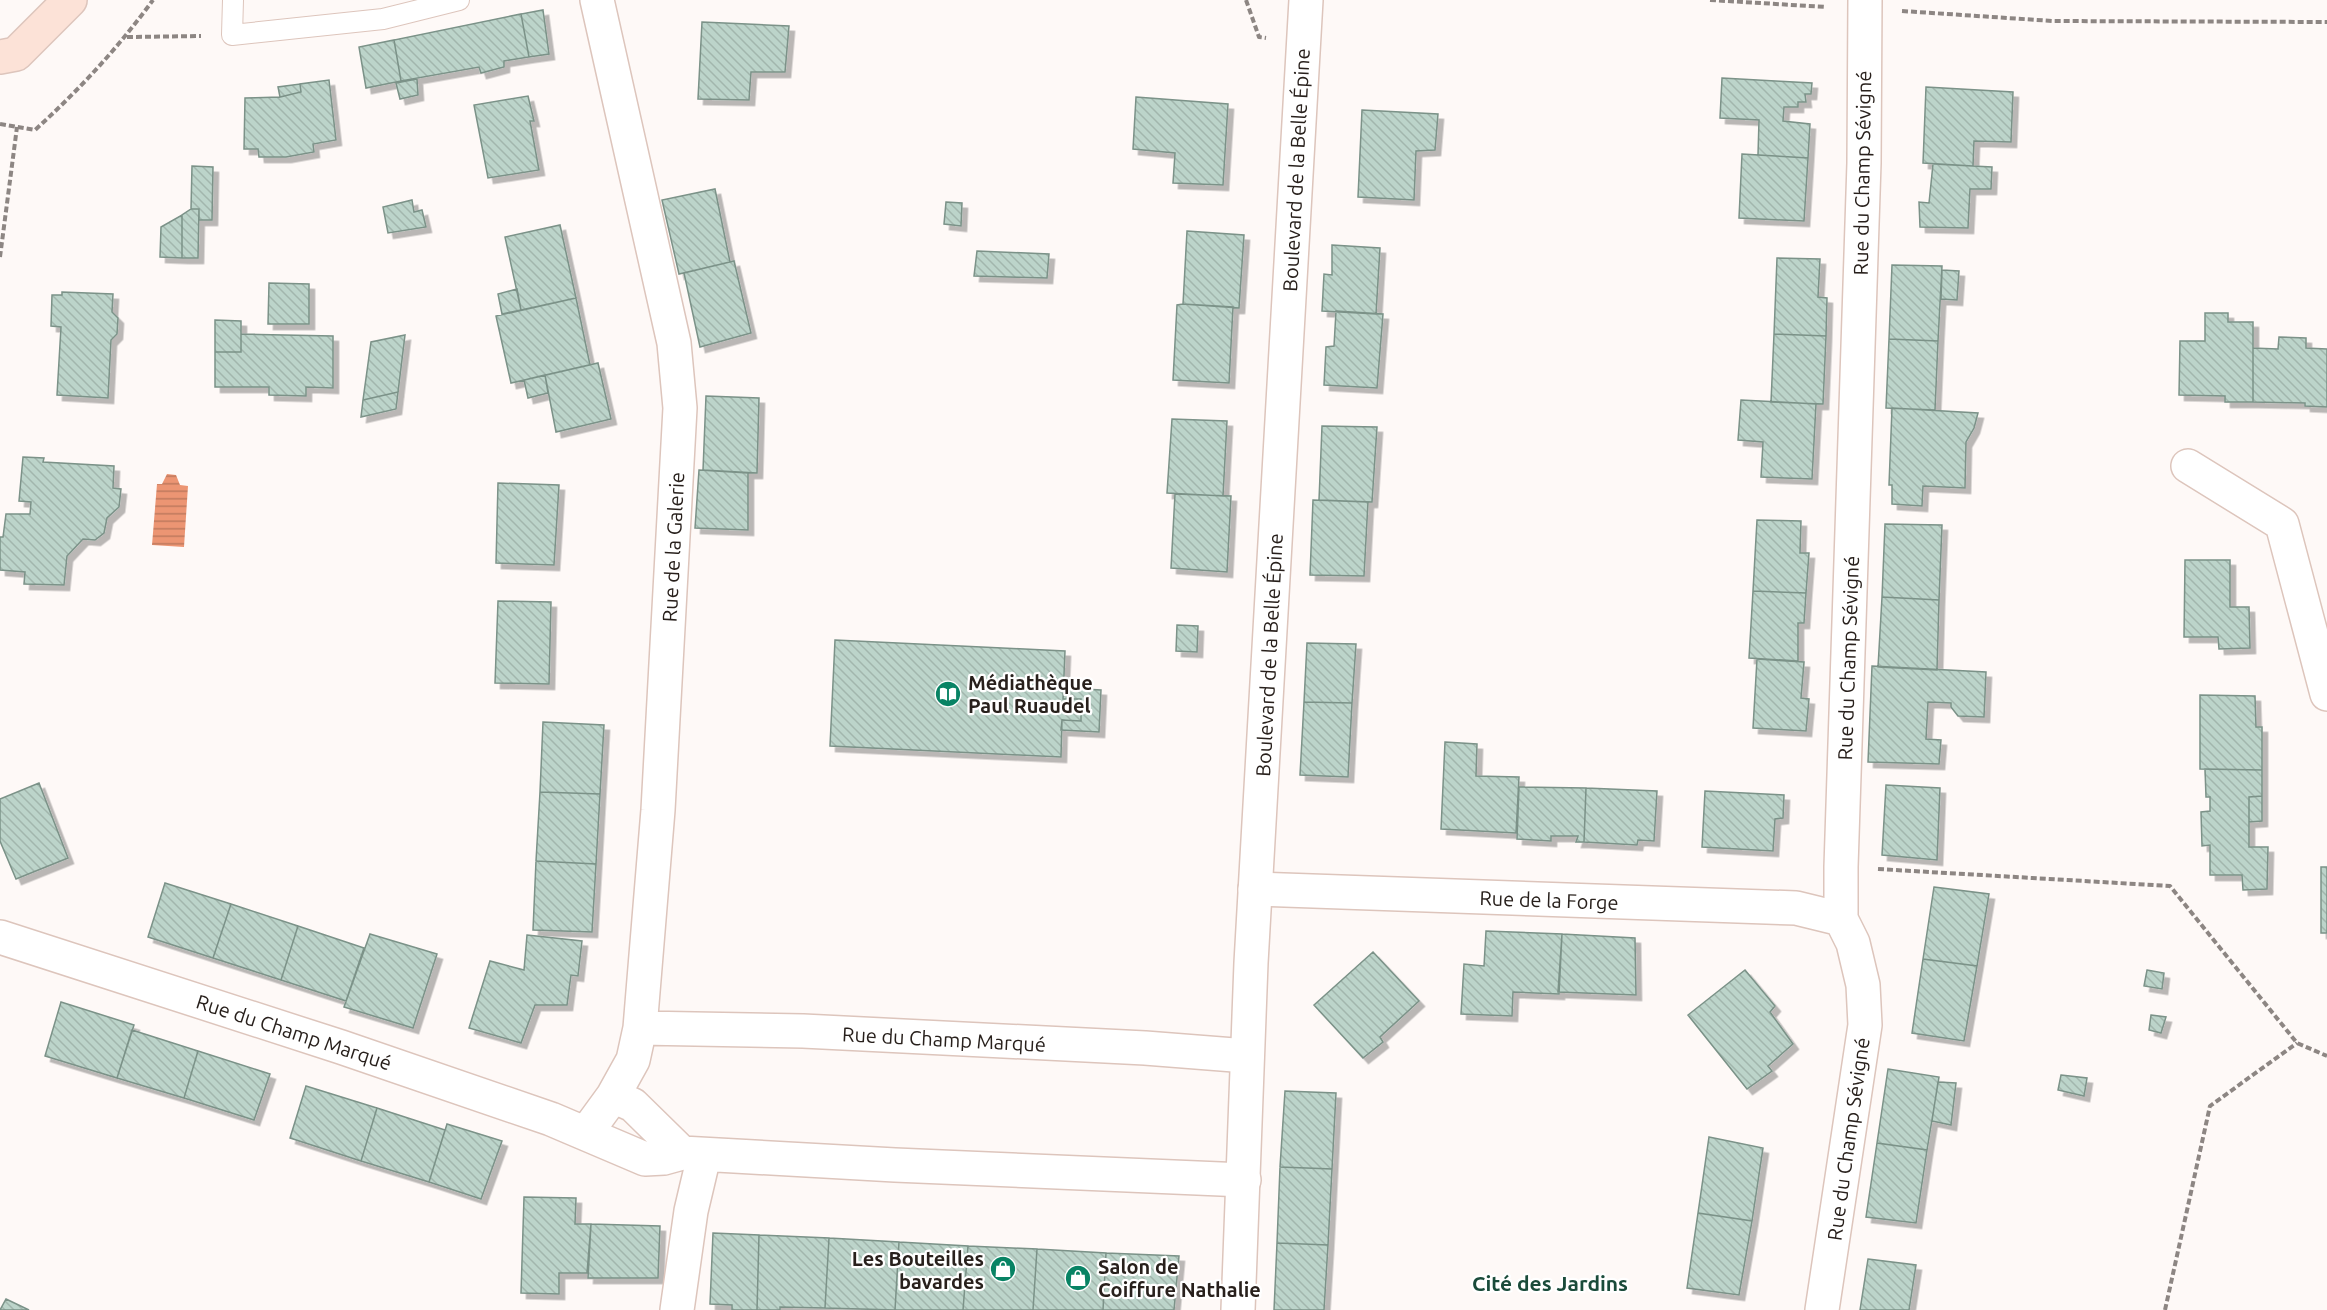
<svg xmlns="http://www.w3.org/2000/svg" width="2327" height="1310" font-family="Ubuntu,sans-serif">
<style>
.water{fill:url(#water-rules)}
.building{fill:url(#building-back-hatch);stroke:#7b9288;stroke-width:1.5;filter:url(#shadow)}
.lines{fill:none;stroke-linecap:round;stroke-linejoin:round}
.service-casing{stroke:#ddc5bc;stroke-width:22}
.minor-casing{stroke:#ddc5bc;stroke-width:36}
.tertiary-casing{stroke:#ddc5bc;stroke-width:36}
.secondary-casing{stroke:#ddc5bc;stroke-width:36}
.path{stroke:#8d8683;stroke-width:4;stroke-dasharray:6 3;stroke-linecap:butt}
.service{stroke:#fff;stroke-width:20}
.minor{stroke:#fff;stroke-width:33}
.tertiary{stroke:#fff;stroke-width:33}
.secondary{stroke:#fce2d7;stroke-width:33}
.labels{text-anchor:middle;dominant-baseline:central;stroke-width:4.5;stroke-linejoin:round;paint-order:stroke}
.street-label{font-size:20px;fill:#28201c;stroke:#fff}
.poi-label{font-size:20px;font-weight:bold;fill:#28201c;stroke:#fff;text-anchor:start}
.neighbourhood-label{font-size:21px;font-weight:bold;fill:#1a4b3a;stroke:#fff}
</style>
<defs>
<pattern id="water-rules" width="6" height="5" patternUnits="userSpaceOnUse" patternTransform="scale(1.5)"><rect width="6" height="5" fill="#ec9573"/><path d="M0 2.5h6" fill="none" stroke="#bf795e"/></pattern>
<pattern id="building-back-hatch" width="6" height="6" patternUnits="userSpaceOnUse" patternTransform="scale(1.5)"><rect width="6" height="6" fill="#bcd4ca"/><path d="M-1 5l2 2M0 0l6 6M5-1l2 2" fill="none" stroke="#a2b6ad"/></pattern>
<filter id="shadow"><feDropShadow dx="5.5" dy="5.5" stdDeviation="0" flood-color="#0004"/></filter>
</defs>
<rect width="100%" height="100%" fill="#fef9f7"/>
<path class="water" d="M167,474l9,1 4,10 8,1 -4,61 -32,-2 5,-61h5z"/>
<path class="building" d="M543,10l6,44 -20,3 -8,-43z
M521,14l8,43 -25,4v6l-23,6 -2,-6 -78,14 -7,-41z
M702,22l87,4 -4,46h-34l-2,28 -51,-1z
M394,40l7,41 -35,7 -7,-41z
M1722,78l90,5 -1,11h-6l1,8h-8v5h-14l-1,14 27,3 -2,34 -50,-3 1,-35 -39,-2z
M417,79l1,16 -18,4 -4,-16z
M329,80l7,60 -23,4 1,8 -28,5h-27l-1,-8h-14l1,-51 35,-1 21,-5 -1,-8z
M300,84l1,8 -21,5 -2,-10z
M1926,87l87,5 -2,50 -37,-1 -1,25 -50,-3z
M528,96l6,25h-4l9,49 -51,8 -14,-73z
M1136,97l92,7 -5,81 -50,-2 2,-30 -42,-4z
M1362,110l76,4 -3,36 -19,1 -2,49 -56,-3z
M1742,154l66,4 -4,63 -65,-3z
M1933,164l59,3 -1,22h-21l-2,39 -48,-1 -1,-25 10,1z
M192,166l21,1 -1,53h-13v-11h-8z
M715,189l15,73 -51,12 -17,-74z
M412,200l2,12 8,-2 4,17 -38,6 -5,-26z
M946,202l16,1 -1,23 -17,-2z
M191,209h8l-1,49h-16v-43z
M182,215v43l-22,-1 1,-30z
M560,225l16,73 -55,12 -16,-73z
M1187,231l57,4 -5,73 -56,-4z
M1332,245l48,3 -4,66 -54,-3 2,-37 8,1z
M977,251l72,3 -2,24 -73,-2z
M1777,258l43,1 -2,38 9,1 -1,38 -52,-2z
M734,261l17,72 -51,14 -16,-74z
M1892,265l50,1 -4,75 -49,-2z
M1942,270l17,1 -2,29 -16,-1z
M269,283l40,1v40h-41z
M517,289l4,21 -19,4 -4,-20z
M62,292l51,2 -1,18 6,6 -1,16 -6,6 -3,58 -51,-3 4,-68 -10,-1 1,-31h10z
M576,298l14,67 -79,18 -15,-67z
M1183,304l50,3 -4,76 -56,-3 4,-75z
M1336,311l47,3 -6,74 -53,-3 2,-38 8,-1z
M2205,313h23v9h25v80h-28v-6l-46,-1 1,-54h25z
M215,320l26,1v31h-26z
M241,334l92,2v52l-27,-1v9l-37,-1v-8h-54v-35h26z
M1774,334l52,2 -3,68 -52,-2z
M405,335l-7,57 -35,8 8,-58z
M2279,337l27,1v10l21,1v58l-22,-1v-3l-52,-1v-54l25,1z
M1889,339l49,2 -3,69 -49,-2z
M598,363l13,56 -55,13 -11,-57z
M545,375l3,18 -20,5 -4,-18z
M398,392l-2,17 -35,8 2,-17z
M706,396l53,2 -2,75 -54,-3z
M1741,400l75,4 -4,75 -51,-2 2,-35 -25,-2z
M1892,408l86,5 -4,15 -8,14 -1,46 -42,-2 -1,20 -30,-2v-19h-3z
M1172,419l55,2 -4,75 -56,-3z
M1322,426l55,1 -5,75 -53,-2z
M23,457l21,1 -1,4 71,4 -1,22 8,1 -2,18 -12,11 -3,15 -9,7 -12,-1 -16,17 -3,29 -40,-1 1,-12 -25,-2v-33h3l3,-23h24l1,-12 -12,-1z
M699,470l49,3v57l-53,-2z
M498,483l61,2 -5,80 -58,-2z
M1175,494l56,2 -4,76 -56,-4z
M1313,500l55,2 -4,74 -54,-1z
M1757,520l44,1 -1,32h9l-3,40 -53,-2z
M1885,524l57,1 -3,75 -57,-3z
M2185,560h45v47h19l1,41 -31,1 -1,-12h-34z
M1753,591l53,2 -2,30h-6v38l-49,-3z
M1882,597l57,3 -2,70 -59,-3z
M498,601l53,1 -2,82 -54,-1z
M1177,625l21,1 -1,26 -21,-1z
M835,640l230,11 -2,48h18v22l-19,-1 -1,37 -231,-11z
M1307,643l49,1 -4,59 -48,-1z
M1757,659l47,3 -3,36 8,1 -3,32 -53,-3z
M1872,666l114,6 -2,45 -26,-1 -7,-9v-4l-23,-1 -2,37 15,1 -2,24 -71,-2z
M1064,688l37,2 -2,42 -38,-2 1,-10 19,1v-22h-18z
M2200,695l55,1 1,31h6v43l-62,-1z
M1304,702l48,1 -4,74 -48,-2z
M543,722l61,3 -4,69 -60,-2z
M1445,742l32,2 -1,32 43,1 -3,56 -75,-4z
M2205,769l57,1v26l-13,1v50h19l-1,42 -24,1 -1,-15h-32v-30l-8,1 -1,-34 9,-1v-14h-4z
M39,783l29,75 -52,21 -16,-38v-42z
M1886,785l54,3 -3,72 -55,-5z
M1519,787l67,1 -2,54h-8l2,-6h-27v5l-34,-2z
M1586,788l71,3 -3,50 -16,-1 -1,5 -53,-3z
M1705,791l79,4 -1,23 -8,1 -2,32 -71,-4z
M540,792l60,2 -4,70 -60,-3z
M2262,796v25l-13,1v-25z
M536,861l60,3 -4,68 -59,-2z
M2321,867h6v66h-6z
M165,883l66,21 -18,54 -65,-21z
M1934,887l55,7 -12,72 -54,-7z
M231,904l67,22 -17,54 -68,-22z
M298,926l66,22 -18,53 -65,-21z
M1486,931l76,3 -3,60 -46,-2 -1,24 -51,-2 3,-50 20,2z
M370,934l67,20 -24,74 -69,-21z
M1562,934l73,4 1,57 -78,-3z
M527,935l55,6 -4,35 -7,-1 -4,30h-32l-14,38 -52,-15 21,-67 34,9z
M1373,952l46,49 -39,36 3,5 -20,16 -49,-53z
M1923,959l54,7 -13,75 -52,-8z
M1745,970l30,36 -5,6 23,32 -25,22 4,5 -25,18 -59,-74z
M2147,970l17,3 -2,16 -18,-3z
M61,1002l73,23 -17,53 -72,-22z
M2151,1015l15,2 -5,16 -12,-3z
M132,1030l66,21 -14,47 -67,-20z
M198,1051l72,23 -16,46 -70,-22z
M1888,1069l51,8 -12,73 -50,-7z
M2061,1075l26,3 -3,18 -26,-6z
M1938,1082l18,1 -5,42 -19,-4z
M306,1086l71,22 -16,53 -71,-23z
M1285,1091l51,2 -4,76 -52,-2z
M377,1108l68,22 -16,52 -68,-21z
M447,1124l55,17 -21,58 -52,-17z
M1709,1137l54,11 -11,73 -54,-8z
M1877,1143l50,7 -11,73 -50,-6z
M1280,1167l52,2 -4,76 -51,-2z
M524,1197l52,1 -1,26h16l-4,49h-28v21l-38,-1z
M1698,1213l54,8 -13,74 -52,-7z
M591,1224l69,2 -2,52h-70z
M713,1233l46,2 -2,75h-25v-5l-22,-1z
M759,1235l70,3 -4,70 -45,-1v3h-23z
M829,1238l70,4 -4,68 -70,-2z
M899,1242l69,4 -5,64h-68z
M1277,1243l51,2 -4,65h-50z
M968,1246l69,3 -4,61h-70z
M1037,1249l69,4 -3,57h-70z
M1106,1253l73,3 -5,54h-71z
M1868,1259l48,6 -7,45h-49z
M6,1299l23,11h-29z"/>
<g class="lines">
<g class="service-casing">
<path id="service" d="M233,0l-1,35 151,-16 76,-19"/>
</g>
<g class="minor-casing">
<path id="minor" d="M2188,466l94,58 45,170
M1255,889l541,19 45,11
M0,937l341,110 210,72 94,40 19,-1 18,-5 213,12 349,15
M640,1028l163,3 342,17 102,8
M613,1096l20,9 49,48
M586,1133l27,-37 20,-36 7,-32 18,-218 22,-402 -6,-65 -77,-343
M677,1310l14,-99 13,-55
M1822,1310l43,-285 -2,-40 -10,-42 -12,-24v-52l23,-704 1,-163"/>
</g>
<g class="tertiary-casing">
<path id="tertiary" d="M1238,1310l13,-347 55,-963"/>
</g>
<g class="secondary-casing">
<path id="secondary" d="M0,57l16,-3 54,-54"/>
</g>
<path class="path" d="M1246,0l13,37 7,1
M1710,0l116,7
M1902,11l151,10 274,1
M127,37l74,-1
M0,124l35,6c44,-40 83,-82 118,-130
M0,257l17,-130
M1878,869l292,17 127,157 30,13
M2165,1310l45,-204 87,-63"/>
<use href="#service" class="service"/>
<use href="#minor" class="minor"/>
<use href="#tertiary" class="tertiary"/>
<use href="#secondary" class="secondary"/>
</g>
<defs>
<g id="library-disc" transform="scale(1.35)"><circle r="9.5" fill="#088364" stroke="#fff"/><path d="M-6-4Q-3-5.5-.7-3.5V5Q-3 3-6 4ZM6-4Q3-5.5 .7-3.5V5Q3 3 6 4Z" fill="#fff"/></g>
<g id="shop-disc" transform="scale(1.35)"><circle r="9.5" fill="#088364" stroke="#fff"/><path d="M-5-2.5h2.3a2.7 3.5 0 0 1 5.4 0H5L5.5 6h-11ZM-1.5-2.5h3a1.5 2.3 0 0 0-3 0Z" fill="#fff"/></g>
</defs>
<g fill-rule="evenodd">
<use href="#library-disc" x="948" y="694"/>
<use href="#shop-disc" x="1003" y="1269"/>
<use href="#shop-disc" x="1078" y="1278"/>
</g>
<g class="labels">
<g class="street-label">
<text transform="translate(1296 170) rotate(-87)">Boulevard de la Belle Épine</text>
<text transform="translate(1862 173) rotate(-89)">Rue du Champ Sévigné</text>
<text transform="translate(673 547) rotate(-87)">Rue de la Galerie</text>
<text transform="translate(1269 655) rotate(-87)">Boulevard de la Belle Épine</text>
<text transform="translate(1848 658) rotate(-88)">Rue du Champ Sévigné</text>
<text transform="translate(1549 900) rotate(2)">Rue de la Forge</text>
<text transform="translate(294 1032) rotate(18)">Rue du Champ Marqué</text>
<text transform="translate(944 1039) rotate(3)">Rue du Champ Marqué</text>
<text transform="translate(1848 1139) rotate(-82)">Rue du Champ Sévigné</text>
</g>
<g class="poi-label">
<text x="968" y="682">Médiathèque<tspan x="968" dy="23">Paul Ruaudel</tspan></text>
<text x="984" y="1258" text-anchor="end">Les Bouteilles<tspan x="984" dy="23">bavardes</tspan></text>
<text x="1098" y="1266">Salon de<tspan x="1098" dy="23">Coiffure Nathalie</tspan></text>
</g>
<g class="neighbourhood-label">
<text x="1550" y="1283">Cité des Jardins</text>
</g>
</g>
</svg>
